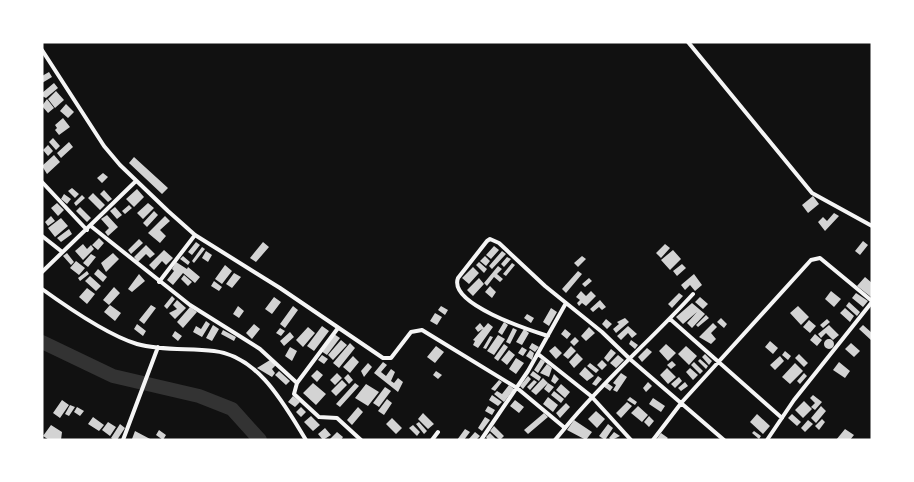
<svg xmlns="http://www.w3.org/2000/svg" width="914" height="482" font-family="'Exo 2',sans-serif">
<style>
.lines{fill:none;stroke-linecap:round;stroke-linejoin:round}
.river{stroke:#333;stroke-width:14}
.building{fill:#d3d3d3}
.minor{stroke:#f5f5f5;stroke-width:4}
</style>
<rect width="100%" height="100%" fill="#111"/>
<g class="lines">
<path class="river" d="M42,342l71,34 86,20 33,13 28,31"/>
</g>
<path class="building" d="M49,72l3,5 -10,6v-7z
M54,83l4,5 -12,10 -4,-2v-3z
M56,91l8,9 -9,8 -7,-9z
M47,99l7,9 -6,5 -6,-7z
M66,104l8,8 -6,6 -8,-7z
M63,118l7,9 -11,8 -4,-5 2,-2 -2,-3z
M53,138l7,8 -4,4 -7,-8z
M69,142l4,5 -12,11 -4,-5z
M48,145l5,6 -5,5 -5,-6z
M54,155l6,7 -13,12 -5,-8z
M134,157l34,31 -6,6 -33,-31z
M103,173l5,4 -6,6 -5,-5z
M72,188l7,6 -4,4 -7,-7z
M137,189l7,8 -10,10 -8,-8z
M104,190l8,9 -4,3 -8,-8z
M93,193l12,12 -5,5 -12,-12z
M64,194l7,5 -4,5 -6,-5z
M82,195l3,3 -9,8 -2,-3z
M813,196l6,8 -11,9 -6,-8z
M57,203l7,7 -6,6 -7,-8z
M148,203l6,5 -11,11 -6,-6z
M129,205l3,3 -7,6 -3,-3z
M80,207l11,11 -4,4 -11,-11z
M115,207l7,8 -5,4 -7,-8z
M154,211l4,4 -11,12 -4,-4z
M834,213l5,3 -14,15 -7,-9 5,-5 4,4z
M107,215l11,12 -10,9 -3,-4 4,-4 -8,-9z
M51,216l4,5 -7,5 -3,-4z
M165,216l5,5 -10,9 6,6 -6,7 -12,-10z
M61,218l7,8 -13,11 -7,-9z
M69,229l3,5 -11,8 -4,-4z
M99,238l5,5 -6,7 -6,-5z
M139,239l4,4 -12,11 -3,-4z
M863,241l5,4 -8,10 -5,-4z
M196,242l4,3 -8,10 -4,-3z
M263,242l6,5 -13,15 -6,-4z
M83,244l4,5 4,-4 3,4 -11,11 -8,-9z
M665,244l5,4 -9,10 -5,-5z
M146,245l9,9 -5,4 -4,-4 -8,8 -4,-5z
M494,246l5,4 -8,9 -5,-4z
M202,247l3,2 -11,14 -2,-2z
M164,250l9,8 -7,7 -4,-4 -8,9 -5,-5z
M673,250l8,9 -11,11 -9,-10z
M206,251l6,4 -4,7 -6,-4z
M502,251l4,3 -14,15 -3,-3z
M67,253l7,9 -3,3 -8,-9z
M113,253l6,6 -13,13 -5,-9z
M91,254l5,3 -8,10 -5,-4z
M183,256l7,6 -2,3 -8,-6z
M485,256l5,5 -4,5 -6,-5z
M582,256l4,3 -8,8 -4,-4z
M507,257l4,2 -7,8 -3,-3z
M76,261l9,7 -6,7 -9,-7z
M176,262l11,7 1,-2 12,10 -5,6 -12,-10 -10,12 -6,-5 7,-9 -2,-2z
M479,262l8,7 -3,4 -8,-8z
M512,263l3,2 -9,11 -3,-2z
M682,264l4,4 -9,8 -4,-5z
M225,265l7,6 -10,13 -7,-5z
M498,266l4,3 -5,5 6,5 -3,3 -6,-5 -7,9 -3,-3z
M473,267l6,6 -10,11 -7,-6z
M98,269l9,8 -4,5 -9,-8z
M87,271l2,3 -9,7 -2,-3z
M578,271l4,3 -16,19 -4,-4z
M234,273l7,4 -9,11 -6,-4z
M139,274l6,7 -13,11 -4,-3z
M694,274l8,11 -7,6 -5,-6 -5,5 -4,-5z
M184,275l8,7 -4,4 -7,-7z
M90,276l11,10 -5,5 -11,-10z
M865,277l7,6 -1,14 -14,-11z
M479,278l5,6 -11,12 -6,-6z
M589,278l3,3 -7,6 -3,-3z
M214,281l8,6 -3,4 -8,-5z
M490,286l6,6 -4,6 -7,-6z
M114,287l6,6 -11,12 -6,-5z
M87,288l8,6 -8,10 -8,-7z
M581,291l5,5 5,-5 5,5 -10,10 -4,-3 -3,3 -2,-3 3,-3 -4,-3z
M831,291l10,8 -7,8 -9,-8z
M679,293l4,3 -11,12 -4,-4z
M856,293l12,8 -5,6 -11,-9z
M172,296l3,3 -8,10 -3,-3z
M274,297l7,5 -9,12 -7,-5z
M700,297l8,7 -5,5 -8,-7z
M177,300l9,8 -11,11 -6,-6 8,-4 -4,-4z
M600,300l6,7 -4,3 -3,-3 -6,5 -3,-3z
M849,302l11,10 -3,4 -11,-10z
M692,303l13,11 -13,14 -5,-5 10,-11 -14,12 -7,-7z
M110,305l11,8 -6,8 -11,-9z
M151,305l5,3 -12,16 -5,-4z
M238,306l6,5 -5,7 -6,-4z
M293,306l5,4 -13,18 -5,-4z
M441,306l7,4 -3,5 -7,-5z
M798,306l11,11 -8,8 -11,-12z
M190,307l7,5 -14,16 -6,-6z
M551,308l6,4 -8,14 -6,-4z
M845,308l9,8 -4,6 -10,-9z
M435,313l7,4 -5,8 -7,-4z
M527,314l7,4 -3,5 -7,-5z
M706,315l3,3 -11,9 -2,-2z
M625,318l4,4 -13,11 -3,-4 6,-5 -2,-2z
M721,318l6,6 -3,4 -7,-6z
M606,319l6,5 -5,5 -5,-5z
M827,319l3,3 -7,6 -3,-3z
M809,320l7,6 -6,7 -7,-6z
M206,321l4,3 -8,13 -9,-5 3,-6 5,3z
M504,322l4,3 -6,10 -4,-3z
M480,323l4,5 -6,4 -3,-4z
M488,323l5,4 -15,21 -5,-3 2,-4 -2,-1z
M713,323l4,4 -6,6 5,6 -5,5 -12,-7z
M137,324l9,7 -3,5 -9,-7z
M254,324l6,5 -8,10 -6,-6z
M213,325l6,4 -7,12 -6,-3z
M829,325l10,10 -6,5 -7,-7 -5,5 -3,-4z
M863,325l9,8v8l-13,-12z
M322,326l7,5 -15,20 -7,-5z
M628,326l9,8 -5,4 -4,-5 -7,7 -4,-4z
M308,327l7,6 -12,14 -7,-7z
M589,327l6,6 -9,8 -5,-5z
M280,328l5,3 -4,5 -5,-3z
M513,328l4,2 -7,14 -4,-2z
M524,329l5,4 -7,12 -6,-3z
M565,329l6,5 -4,5 -6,-5z
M223,330l13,7 -2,4 -13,-7z
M175,331l7,5 -4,5 -6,-5z
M290,332l4,5 -10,9 -4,-5z
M334,334l6,4 -13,17 -6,-4z
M815,334l7,6 -5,6 -7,-6z
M498,335l7,4 -11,16 -7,-4z
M490,336l3,1 -7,12 -3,-1z
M575,337l4,4 -5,5 -4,-4z
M824 344a5 5 0 1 1 10 0a5 5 0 1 1-10 0Z
M341,340l6,5 -14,15 -5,-5z
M631,340l7,5 -3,4 -6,-5z
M770,341l8,7 -5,6 -8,-7z
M350,343l5,5 -16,20 -6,-5z
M532,343l7,4 -4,5 -6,-4z
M851,343l9,8 -6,6 -9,-8z
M504,344l4,3 -10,14 -4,-3z
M666,344l10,9 -8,8 -9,-10z
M436,346l8,6 -9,11 -8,-6z
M555,346l7,7 -6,6 -7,-8z
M571,346l5,5 -8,8 -5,-4z
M686,346l11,10 -8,9 -11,-11z
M290,347l7,4 -5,10 -7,-5z
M522,347l5,3 -4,6 -5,-3z
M647,348l5,4 -10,10 -4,-5z
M611,349l5,4 -8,9 -4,-4z
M509,350l6,5 -8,10 -6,-5z
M530,350l4,3 -2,7 -6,-4z
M785,351l6,5 -3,4 -6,-5z
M577,353l6,6 -9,9 -5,-6z
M705,354l7,7 -3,4 -7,-8z
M799,354l9,9 -4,4 -9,-9z
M322,355l6,4 -4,5 -6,-4z
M618,355l6,5 -8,8 -6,-5z
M353,356l6,6 -9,11 -7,-6z
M780,356l4,5 -9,9 -5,-5z
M516,358l8,5 -8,11 -7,-5z
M541,359l4,3 -7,11 -4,-3z
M700,359l8,7 -2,3 -8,-8z
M270,360l6,5 -4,4 3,4 -3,4 -15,-9z
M602,360l5,5 -5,5 -5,-5z
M672,361l4,4 -5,4 -4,-4z
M383,362l4,3 -6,7 5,4 5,-7 4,3 -4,9 3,2 4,-5 5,4 -5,10 -24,-19z
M694,362l9,9 -3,3 -9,-9z
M839,362l11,9 -5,7 -12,-8z
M368,363l4,4 -8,10 -3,-6z
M590,363l9,7 -3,3 -9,-7z
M795,363l8,8 -13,13 -8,-7z
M547,364l5,4 -3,9 -9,-4z
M585,367l9,9 -7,5 -8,-7z
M667,368l9,9 -8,7 -8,-9z
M690,368l8,7 -5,5 -7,-8z
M317,370l6,5 -6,7 -6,-6z
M279,371l11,10 -4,4 -11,-10z
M436,371l6,4 -4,4 -5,-4z
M533,371l8,6 -2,4 -9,-6z
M337,373l5,5 -7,7 -5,-5z
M621,373l6,4 -10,15 -4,-2 3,-5 -3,-2z
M804,373l3,3 -7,8 -3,-3z
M348,374l5,6 -4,4 -5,-6z
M554,374l5,5 -4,5 -4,-3z
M528,376l3,3 -8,10 -3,-3z
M598,376l4,3 -6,7 -4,-2z
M679,377l3,4 -7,7 -4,-4z
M543,378l5,5 -12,12 -5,-4z
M342,380l5,5 -11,11 -5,-5z
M499,380l3,2 -7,9 -4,-2z
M534,380l3,2 -7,8 -3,-3z
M606,382l7,5 -3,4 -7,-5z
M648,382l4,4 -6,6 -3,-4z
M685,382l3,4 -7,5 -3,-3z
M313,383l13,11 -10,11 -13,-12z
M355,383l4,3 -19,21 -4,-3z
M548,383l6,4 -5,6 -5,-4z
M366,384l13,8 -11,14 -13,-8z
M561,384l9,8 -5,6 -9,-8z
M509,385l5,4 -10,13 -10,-8 3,-3 5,3z
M385,387l6,4 -12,16 -6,-4z
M554,391l10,8 -3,4 -10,-8z
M492,395l10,7 -4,4 -9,-6z
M813,395l9,7 -7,8 -4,-3 4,-4 -5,-5z
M293,396l7,6 -5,5 -7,-5z
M548,397l10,8 -5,7 -10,-8z
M630,397l7,5 -2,3 -8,-5z
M653,398l12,8 -4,6 -12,-8z
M387,399l5,4 -8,12 -6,-4z
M62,400l7,5 -9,13 -7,-5z
M515,400l9,7 -5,6 -9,-7z
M804,401l8,8 -9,9 -8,-8z
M627,402l5,4 -11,12 -5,-5z
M566,403l4,4 -10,11 -4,-5z
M70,405l5,2 -6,9 -4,-2z
M488,406l7,4 -3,5 -7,-4z
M638,406l10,9 -6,7 -11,-9z
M821,406l5,5 -10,12 -5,-5z
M77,407l7,4 -4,5 -6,-4z
M301,407l5,5 -5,5 -5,-5z
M358,407l5,5 -11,13 -5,-5z
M596,411l9,8 -8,9 -9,-9z
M423,413l11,11 -6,5 -10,-10z
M544,413l4,4 -20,17 -4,-4z
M757,414l13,12 -7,8 -13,-12z
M792,414l9,8 -4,4 -9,-8z
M311,416l9,9 -7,6 -9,-9z
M649,416l5,5 -5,6 -5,-5z
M93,417l11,8 -5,6 -11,-7z
M485,417l5,3 -8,11 -4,-3z
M392,418l10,10 -6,6 -10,-10z
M822,419l3,3 -6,8 -4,-4z
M574,420l18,12 -6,8 -19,-10z
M808,420l5,4 -8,8 -4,-4z
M108,422l8,5 -6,9 -8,-6z
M419,422l8,9 -3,3 -8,-10z
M120,424l5,4 -8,12h-3l-3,-2z
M608,424l5,4 -8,12 -6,-4z
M51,425l11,7 -1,8h-12l-6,-4z
M413,425l7,7 -3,4 -8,-8z
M494,426l10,10 -4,4 -10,-9z
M325,428l6,7 -8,5 -5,-6z
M465,429l5,3 -6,8h-7z
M845,429l9,6 -4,5h-14z
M159,430l7,5 -3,5 -7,-5z
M135,431l17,9 -20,-1z
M754,431l7,5 -2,3 -7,-6z
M337,432l6,5 -2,3h-12z
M475,432l5,4 -4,4h-8z
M614,432l6,4 -8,4 -3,-2z
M490,433l7,7h-9l-2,-3z
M661,433l7,5 -2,2h-10z"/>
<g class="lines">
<path class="minor" d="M688,42l124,151 60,33
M42,50l62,96 16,19 48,46 27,24 85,53 103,70h8l20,-26 11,-2 95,58 48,40c39,-48 86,-88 128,-134
M42,182l45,48
M92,227l98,78 70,44 37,34
M42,236l19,15
M42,272l94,-91
M159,282l36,-47
M42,289c25,18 65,46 95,55 25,7 51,4 77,7 45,5 71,55 92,89
M670,319l112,99
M338,328l-41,55 -3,11 25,23 18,1 24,22
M548,336c-19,-6 -100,-32 -90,-58l29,-37 3,-2 9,4 46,43 57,46 29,28 93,80
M538,354l53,42 40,44
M123,440l35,-93
M432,440l6,-8
M481,440l47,-69 38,-68
M555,440l10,-12
M653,440l29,-38 129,-142 9,-2 52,43
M767,440l27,-40 78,-98"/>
</g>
<rect width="914" height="482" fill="none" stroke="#ffffff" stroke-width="87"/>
</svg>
